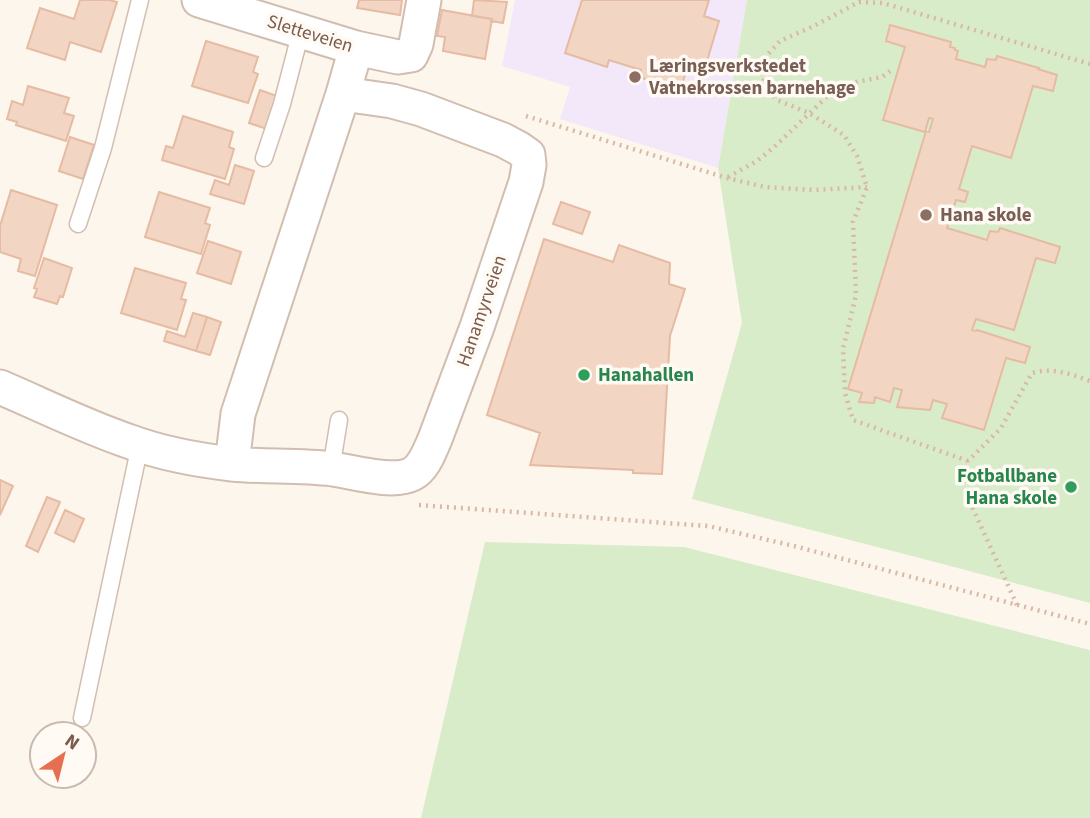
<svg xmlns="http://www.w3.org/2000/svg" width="1090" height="818" font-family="'Source Sans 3',sans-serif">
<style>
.education{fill:#f3e8fa}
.green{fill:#d8ecc9}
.building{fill:#f3d5c3;stroke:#e6bba3;stroke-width:2}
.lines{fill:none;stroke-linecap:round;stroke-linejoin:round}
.service-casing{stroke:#d1beb0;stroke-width:19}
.minor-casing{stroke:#d1beb0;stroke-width:37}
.path{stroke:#d9b8a5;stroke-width:4.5;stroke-dasharray:2 5;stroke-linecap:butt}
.service{stroke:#fff;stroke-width:16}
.minor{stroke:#fff;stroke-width:33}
.education-dot{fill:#8d6e63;stroke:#fffaf3;stroke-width:2.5}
.leisure-dot{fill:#2e9e5b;stroke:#fffaf3;stroke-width:2.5}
.labels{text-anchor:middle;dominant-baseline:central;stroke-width:7;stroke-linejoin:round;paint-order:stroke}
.street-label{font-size:19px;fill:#7a5c4d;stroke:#fffaf3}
.education-label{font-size:19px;font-weight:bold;fill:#785e54;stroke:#fffaf3;text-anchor:start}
.leisure-label{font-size:19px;font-weight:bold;fill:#27864d;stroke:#fffaf3;text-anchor:start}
</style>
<rect width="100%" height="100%" fill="#fdf6ec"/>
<path class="education" d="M515,0h232l-29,168 -158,-49 10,-32 -68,-21z"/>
<path class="green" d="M747,0h343v603l-151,-40 -247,-64 50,-176 -24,-155z
M485,542l199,5 406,103v168h-669z"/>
<path class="building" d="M80,0h29l8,2 -16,50 -31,-10 -5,18 -38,-12 13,-40 34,11z
M359,0h43l-2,15 -43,-7z
M474,0l33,2 -4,21 -12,-2 1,-2 -20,-3z
M582,0h127l-5,16 15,5 -15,50 -16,-5 -8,24 -41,-13 2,-7 -32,-10 -2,7 -42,-14z
M442,10l50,9 -7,40 -42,-8 2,-14 -8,-1z
M890,25l61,17 -1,5 5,1v2l3,1 -2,8 29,8 2,-8 9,1 1,-4 42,12 -1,1 19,6 -4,16 -20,-5 -22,72 -39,-12 -13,43 9,3 -3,10 -9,-2 -9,28 40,12 3,-9 8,1 2,-4 60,19 -5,16 -19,-5 -22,72 -38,-11 -4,11 4,1 1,-1 53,17 -5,16 -19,-5 -22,72 -42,-12 5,-14 -14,-4 -3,10 -33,-3 5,-17 -8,-2 -4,14 -15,-5 -1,6 -15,-1 3,-9 -14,-4 78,-258 3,1 4,-13 -4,-1 -4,14 -42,-12 22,-73 -19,-6z
M206,41l52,16 -5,15 5,2 -10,29 -56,-17z
M28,86l41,12 -5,15 10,3 -8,25 -50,-16 1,-3 -10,-3 5,-18 11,4z
M260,90l17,6 -10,33 -18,-6z
M183,116l50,16 -4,15 5,2 -9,30 -63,-19 4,-14 7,2z
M70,137l24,8 -11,34 -24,-8z
M235,165l19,6 -10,33 -34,-10 5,-14 14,5z
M11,190l46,15 -22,71 -17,-5 3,-12 -21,-7v-26z
M159,192l51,16 -5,15 5,2 -9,29 -56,-17z
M561,202l29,10 -8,22 -29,-10z
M544,239l69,23 6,-17 51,18 -1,21 16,5 -15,47 -8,138 -29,-1v-3l-103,-5 10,-32 -53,-18z
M208,241l33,11 -10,32 -34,-11z
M44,258l28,10 -9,29 -3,-1 -3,8 -23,-7 3,-8 -3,-1z
M135,268l51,15 -5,16 5,1 -9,30 -56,-17z
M193,313l14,4 -11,34 -32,-10 3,-10 18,6z
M207,317l14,5 -11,33 -14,-4z
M0,480l13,6 -13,29z
M47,497l13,5 -22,50 -12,-6z
M65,510l19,9 -10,23 -19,-9z"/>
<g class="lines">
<g class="service-casing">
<path id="service" d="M264,158l18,-54 19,-73
M78,224l25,-76 37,-148
M331,469l8,-49
M82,718l58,-273"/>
</g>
<g class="minor-casing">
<path id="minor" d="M199,0l157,48 42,9 13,-2 5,-11 8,-44
M0,387c42,18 84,39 128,54 32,12 69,19 104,23 33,3 68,1 101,5 20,3 60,15 79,5 12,-6 18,-24 23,-35l42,-112 49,-145 3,-17 -1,-10 -10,-7 -15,-8 -82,-31 -29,-8 -49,-7
M232,464l6,-50 105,-320 13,-46"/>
</g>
<path class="path" d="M526,116l201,62 38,9 49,3 53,-3
M728,177l29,-16 16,-13 61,-58 22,-8 26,-5 8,-6
M968,461l-115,-41 -8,-27 -2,-44 13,-54 -3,-73 14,-35 -10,-31 -13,-21 -35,-22 -32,-13 -13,-15v-17l4,-14 12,-13 34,-15 45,-24 24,1 207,61
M419,505l289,21 86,20 296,78
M1017,605l-49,-107 -3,-21 3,-16 33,-33 31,-55c20,-6 39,1 58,8"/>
<use href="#service" class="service"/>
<use href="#minor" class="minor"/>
</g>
<g class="education-dot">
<circle cx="635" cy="77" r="7"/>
<circle cx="926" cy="215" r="7"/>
</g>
<g class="leisure-dot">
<circle cx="584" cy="375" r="7"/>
<circle cx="1071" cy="487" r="7"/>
</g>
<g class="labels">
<g class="street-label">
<text transform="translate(310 34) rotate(17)">Sletteveien</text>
<text transform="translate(482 311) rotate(-71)">Hanamyrveien</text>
</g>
<g class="education-label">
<text x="649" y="66">Læringsverkstedet<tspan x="649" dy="22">Vatnekrossen barnehage</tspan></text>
<text x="940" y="215">Hana skole</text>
</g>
<g class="leisure-label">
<text x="598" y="375">Hanahallen</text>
<text x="1057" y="476" text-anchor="end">Fotballbane<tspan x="1057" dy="22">Hana skole</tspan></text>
</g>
</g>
<g transform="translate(63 755) rotate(35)"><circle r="33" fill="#fffaf3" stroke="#cabbb1" stroke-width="2"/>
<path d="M0-5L12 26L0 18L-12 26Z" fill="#e76f51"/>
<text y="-10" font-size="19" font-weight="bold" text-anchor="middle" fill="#7a5c4d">N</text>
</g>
</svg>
